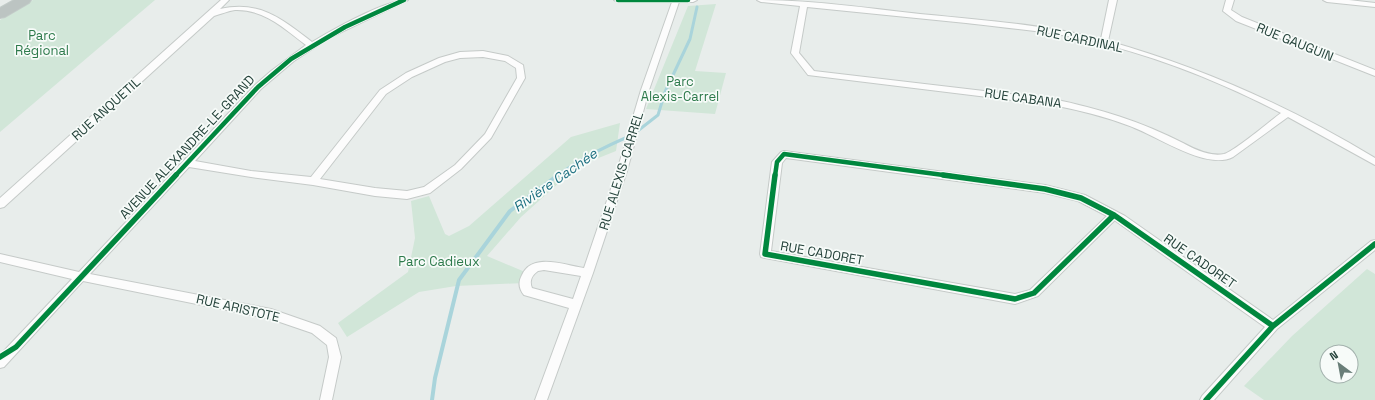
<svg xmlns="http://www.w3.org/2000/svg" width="1375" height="400" font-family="'Space Grotesk',sans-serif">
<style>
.green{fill:#d1e6d8;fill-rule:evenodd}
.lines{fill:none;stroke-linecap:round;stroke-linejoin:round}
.stream-far1{stroke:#a9d4db;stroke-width:3}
.stream{stroke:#a9d4db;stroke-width:4}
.street-casing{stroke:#c5cac8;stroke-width:2}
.highway-casing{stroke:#c3ccc9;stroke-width:2}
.street{fill:#fcfcfc;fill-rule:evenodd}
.highway{fill:#bcc4c2;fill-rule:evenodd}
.cycleway-far1-casing{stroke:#f7fbf9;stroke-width:6}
.cycleway-casing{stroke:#f7fbf9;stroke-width:8}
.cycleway-far1{stroke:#00873e;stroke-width:4.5}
.cycleway{stroke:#00873e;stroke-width:5.5}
.labels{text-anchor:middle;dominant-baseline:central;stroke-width:3.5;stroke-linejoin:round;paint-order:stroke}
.park-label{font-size:13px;fill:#2d7a4b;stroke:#f7fbf9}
.street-label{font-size:13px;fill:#24423a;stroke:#f7fbf9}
.water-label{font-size:14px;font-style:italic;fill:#1c6f80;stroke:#f7fbf9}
</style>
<rect width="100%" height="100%" fill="#e8edeb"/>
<path class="green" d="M33,0h122l-155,132v-112z
M716,4l-21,67 31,2 -11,41 -69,-5 42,-103z
M620,123l-4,28 -20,8 -26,14 -49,44 -34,39 38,16 -1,11 -68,3 -37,6 -72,45 -9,-14 70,-51 7,-34 -4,-37 18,-5 16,38 4,2 20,-10 102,-89z
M1367,269l8,5v126h-111l-20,-14 48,-50zM1327,352h24v24h-24z"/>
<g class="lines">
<path class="stream-far1" d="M635,133l23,-18 7,-23 25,-53 7,-32
M557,176c23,-17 47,-29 73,-40"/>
<path class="stream" d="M432,400l3,-22 24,-98 51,-69 48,-36"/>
<g class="street-casing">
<path id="street" d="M221,0h8l-9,9c40,-9 62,10 92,33 22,-13 73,-42 96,-42l-79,38 -35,23 -33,28 -66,72 56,10 60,6 69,-87 26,-17 33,-15 21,-6 23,-1 25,5 15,9 2,13 -34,60 -30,31 -31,24 -23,6 -32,-3 -62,-11 -62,-8 -62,-10 -99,107 181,35 49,17 16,12 5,19 -9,43h-12l9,-43 -2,-12 -15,-12 -41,-14 -188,-38 -79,86 -4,1v-13l72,-76 -72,-17v-8l79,18 176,-187 16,-14 35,-26c-21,-16 -42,-36 -71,-35 -7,1 -14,4 -21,6l-210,191 -4,1v-10zM483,57l22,4 11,7 1,10 -32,56 -30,31 -31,22 -17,4 -32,-3 -55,-9 66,-85 26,-17 33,-15 15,-4z
M614,0h83l-4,2h-14l-30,88 -22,81 -34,102 -46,127h-12l34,-92 -45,-13c-5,-6 -6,-13 -2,-20 10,-23 43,-10 62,-7l33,-97 24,-81 31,-88h-54zM544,270l37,6 -8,23 -41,-11c-3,-7 0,-13 6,-17z
M757,0c55,0 109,8 163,14 61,6 122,10 181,25l8,-39h8l-9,41c95,27 183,66 267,117v7l-87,-48 -55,40c-28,14 -78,-23 -106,-32 -24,-9 -49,-15 -74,-20l-245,-30 -17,-22 9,-47 -39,-4zM807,7c53,5 106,11 159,16 40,5 79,8 117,16 68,15 136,42 198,74 -11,8 -46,38 -57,41 -14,3 -30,-5 -41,-11 -43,-22 -83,-34 -130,-44l-239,-28 -15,-18z
M1226,0h8l-3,10 11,7 133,53v6l-139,-55 -13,-10z
M1323,0h26l26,3v4l-48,-5z
M784,151l261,34 40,10 40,21 148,104 98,-79 4,-1v10l-98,79 -63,71h-14l2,-4 63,-69 -148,-105 -2,-2 -77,76 -23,8 -250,-46 -4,-1 -1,-3 12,-92 9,-10zM786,158l259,35 33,8 29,15 -77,74 -15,4 -244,-43 11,-88z"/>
</g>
<g class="highway-casing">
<path id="highway" d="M14,0h17l-2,3 -24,14 -5,1v-10z"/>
</g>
<use href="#street" class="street"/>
<use href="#highway" class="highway"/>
<g class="cycleway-far1-casing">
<path id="cycleway-far1" d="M618,0h70
M175,176l83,-89 33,-28 54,-32 59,-27
M775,176l2,-14 7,-8 167,22"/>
</g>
<g class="cycleway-casing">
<path id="cycleway" d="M775,175l-10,79 250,45 19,-6 80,-78
M943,175l102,14 36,9 33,17
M1114,215l159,111
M0,357l16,-10 160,-172
M1206,400l67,-74 102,-82"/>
</g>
<use href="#cycleway-far1" class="cycleway-far1"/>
<use href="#cycleway" class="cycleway"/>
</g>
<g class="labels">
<g class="park-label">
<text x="42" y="35">Parc<tspan x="42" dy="15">Régional</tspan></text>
<text x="680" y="81">Parc<tspan x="680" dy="15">Alexis-Carrel</tspan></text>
<text x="439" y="261">Parc Cadieux</text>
</g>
<g class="street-label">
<text transform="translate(1080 39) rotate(12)">RUE CARDINAL</text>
<text transform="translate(1295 42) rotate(22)">RUE GAUGUIN</text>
<text transform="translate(1023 98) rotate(8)">RUE CABANA</text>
<text transform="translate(106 109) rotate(-42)">RUE ANQUETIL</text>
<text transform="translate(187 147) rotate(-47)">AVENUE ALEXANDRE-LE-GRAND</text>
<text transform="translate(621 171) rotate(-73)">RUE ALEXIS-CARREL</text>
<text transform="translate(822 253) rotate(10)">RUE CADORET</text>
<text transform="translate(1200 261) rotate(35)">RUE CADORET</text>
<text transform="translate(238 308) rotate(13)">RUE ARISTOTE</text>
</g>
<g class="water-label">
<text transform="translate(555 180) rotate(-35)">Rivière Cachée</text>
</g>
</g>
<g transform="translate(1339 364) rotate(328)"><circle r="19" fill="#f7fbf9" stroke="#a3b1ad"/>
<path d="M0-3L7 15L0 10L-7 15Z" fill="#697e78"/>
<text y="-6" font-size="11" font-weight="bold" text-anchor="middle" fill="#24423a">N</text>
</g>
</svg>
